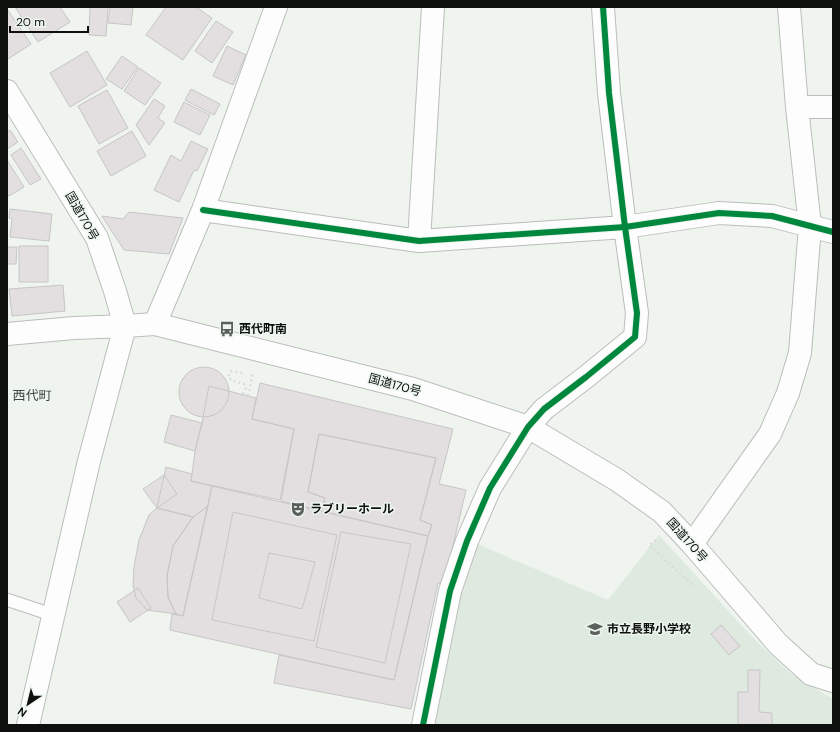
<svg xmlns="http://www.w3.org/2000/svg" width="840" height="732" font-family="'DM Sans','Noto Sans JP',sans-serif">
<style>
.built{fill:#dee9df}
.building{fill:#e3dfe1;stroke:#c6c6c5}
.lines{fill:none;stroke-linecap:round;stroke-linejoin:round}
.lane-casing{stroke:#babeba;stroke-width:14}
.street-casing{stroke:#babeba;stroke-width:24}
.secondary-casing{stroke:#babeba;stroke-width:24}
.highway-casing{stroke:#babeba;stroke-width:24}
.path{stroke:#dbdcdb;stroke-width:2.5;stroke-dasharray:2 3;stroke-linecap:butt}
.lane{stroke:#fdfdfd;stroke-width:12}
.street{stroke:#fdfdfd;stroke-width:22}
.secondary{stroke:#fdfdfd;stroke-width:22}
.highway{stroke:#fdfdfd;stroke-width:22}
.cycleway-casing{stroke:#edf6ee;stroke-width:8}
.cycleway{stroke:#00873e;stroke-width:6}
.labels{text-anchor:middle;dominant-baseline:central;stroke-width:3;stroke-linejoin:round;paint-order:stroke}
.street-label{font-size:12px;fill:#0d100d;stroke:#edf6ee}
.poi-label{font-size:12px;font-weight:bold;fill:#0d100d;stroke:#edf6ee;text-anchor:start}
.neighbourhood-label{font-size:13px;fill:#404740;stroke:#edf6ee}
</style>
<rect width="100%" height="100%" fill="#eff4ef"/>
<path class="built" d="M659,535l93,102 39,37 42,25v26h-401l16,-105 27,-77 133,57z"/>
<path class="building" d="M15,7h45l10,15 -32,20z
M90,7h18l-2,29 -17,-1z
M110,7h23l-2,18 -23,-2z
M166,7h30l16,11 -29,42 -37,-25z
M7,9l24,35 -23,15 -1,-2z
M216,21l17,11 -21,31 -17,-12z
M227,46l19,9 -13,30 -20,-9z
M87,51l20,34 -37,22 -20,-34z
M122,56l16,11 -16,22 -16,-10z
M139,68l22,15 -16,22 -21,-14z
M191,89l29,15 -6,11 -29,-15z
M107,90l21,38 -29,16 -21,-38z
M154,99l11,7 -7,12 7,5 -16,22 -13,-20z
M184,102l26,13 -10,20 -26,-13z
M10,130l8,12 -11,7v-17z
M132,131l14,25 -35,20 -14,-25z
M191,141l17,8 -11,22 -3,-1 -15,32 -25,-12 17,-35 10,6z
M21,148l20,31 -11,6 -19,-30z
M7,160l17,27 -15,9 -2,-3z
M10,209l42,5 -3,27 -39,-4 2,-18 -3,-1z
M129,212l54,6 -14,36 -45,-4 -22,-34 21,3z
M19,246h29v36h-29z
M7,247h10l-1,17h-9z
M63,285l2,26 -53,5 -3,-27z
M179 392a25 25 0 1 1 50 0a25 25 0 1 1-50 0Z
M260,383l193,46 -14,55 27,6 -22,94 -6,-1 -27,126 -137,-26 5,-28 115,25 34,-144 4,-11 -12,-5 16,-62 -117,-24 -11,58 17,6 -4,13 -40,-10 13,-72 -42,-10z
M209,386l47,12 -4,21 42,10 -14,71 -89,-19 4,-30 7,-28z
M171,415l31,8 -7,28 -31,-9z
M319,434l117,24 -16,62 12,5 -4,11 -107,-25 4,-13 -17,-6z
M166,467l26,7 -1,7 21,5 -4,20 -15,11 -36,-9z
M164,475l13,19 -20,14 -14,-19z
M212,486l216,50 -34,144 -224,-50 2,-16 11,2z
M208,506l-25,110 -7,-2 -8,-17 -1,-21 6,-30 20,-29z
M157,508l36,9 -20,29 -6,30 1,21 8,17 -29,-4 -11,-12 -3,-13 1,-18 5,-27 10,-25z
M233,512l104,23 -23,106 -102,-21z
M341,532l70,12 -26,119 -69,-16z
M269,553l46,9 -13,47 -43,-11z
M138,588l13,20 -21,14 -13,-20z
M721,625l19,21 -11,9 -18,-21z
M748,670h12l-1,42 13,1v12h-34v-33h10z"/>
<g class="lines">
<g class="lane-casing">
<path id="lane" d="M8,600l45,15"/>
</g>
<g class="street-casing">
<path id="street" d="M797,107h36
M203,210l216,31 206,-14 94,-14 53,3 61,16
M419,241l14,-234
M155,324l48,-114 73,-203
M692,544l78,-110 18,-41 12,-40 10,-127 -13,-119 -8,-100
M423,725l27,-134 17,-50 23,-53 38,-61 16,-18 42,-32 49,-40 2,-24 -12,-86 -16,-134 -6,-86"/>
</g>
<g class="secondary-casing">
<path id="secondary" d="M7,334l67,-6 51,-2 -36,135 -61,264"/>
</g>
<g class="highway-casing">
<path id="highway" d="M7,91l90,147 18,53 10,35 30,-2 258,65 115,38 89,53 45,32 30,32 86,100 33,30 22,7"/>
</g>
<path class="path" d="M243,394l3,-6 -2,-4 -13,-4 -3,-4 3,-5 12,2
M248,396l5,-23
M656,540l-7,5 46,42"/>
<use href="#lane" class="lane"/>
<use href="#street" class="street"/>
<use href="#secondary" class="secondary"/>
<use href="#highway" class="highway"/>
<g class="cycleway-casing">
<path id="cycleway" d="M203,210l216,31 206,-14 94,-14 53,3 61,16
M423,725l27,-134 17,-50 23,-53 38,-61 16,-18 42,-32 49,-40 2,-24 -12,-86 -16,-134 -6,-86"/>
</g>
<use href="#cycleway" class="cycleway"/>
</g>
<defs>
<g id="bus-bare" transform="scale(1.2)"><path d="M-5-6H5V4H4V6H2V4H-2V6H-4V4H-5ZM-3.5-4V0h7V-4ZM-3.5 1.2v1.5H-2V1.2ZM2 1.2v1.5H3.5V1.2Z" fill="#5c605c" stroke="#edf6ee" stroke-width="2.5" paint-order="stroke"/></g>
<g id="theatre-bare" transform="scale(1.2)"><path d="M-5-5.5Q0-4 5-5.5V0Q5 5 0 6Q-5 5-5 0ZM-3.3-2.5H-1v1.5H-3.3ZM1-2.5H3.3v1.5H1ZM-2.8 1Q0 5.5 2.8 1Z" fill="#5c605c" stroke="#edf6ee" stroke-width="2.5" paint-order="stroke"/></g>
<g id="school-bare" transform="scale(1.2)"><path d="M0-5L7-2L0 1L-7-2ZM-4 1L0 2.5L4 1V4Q0 6-4 4Z" fill="#5c605c" stroke="#edf6ee" stroke-width="2.5" paint-order="stroke"/></g>
</defs>
<g fill-rule="evenodd">
<use href="#bus-bare" x="227" y="329"/>
<use href="#theatre-bare" x="298" y="509"/>
<use href="#school-bare" x="595" y="629"/>
</g>
<g class="labels">
<g class="street-label">
<text transform="translate(82 216) rotate(60)">国道170号</text>
<text transform="translate(395 385) rotate(15)">国道170号</text>
<text transform="translate(687 540) rotate(48)">国道170号</text>
</g>
<g class="poi-label">
<text x="239" y="329">西代町南</text>
<text x="310" y="509">ラブリーホール</text>
<text x="607" y="629">市立長野小学校</text>
</g>
<g class="neighbourhood-label">
<text x="32" y="395">西代町</text>
</g>
</g>
<rect width="840" height="732" fill="none" stroke="#0d100d" stroke-width="16"/>
<g transform="translate(28 704) rotate(215)" stroke="#edf6ee" stroke-width="3" paint-order="stroke">
<path d="M0-3L7 15L0 10L-7 15Z" fill="#0d100d"/>
<text y="-6" font-size="11" font-weight="bold" text-anchor="middle" fill="#0d100d">N</text>
</g>
<path d="M10 26v6h78v-6" fill="none" stroke="#0d100d" stroke-width="2"/>
<text x="16" y="26" font-size="12" fill="#0d100d" stroke="#edf6ee" stroke-width="3" paint-order="stroke">20 m</text>
</svg>
